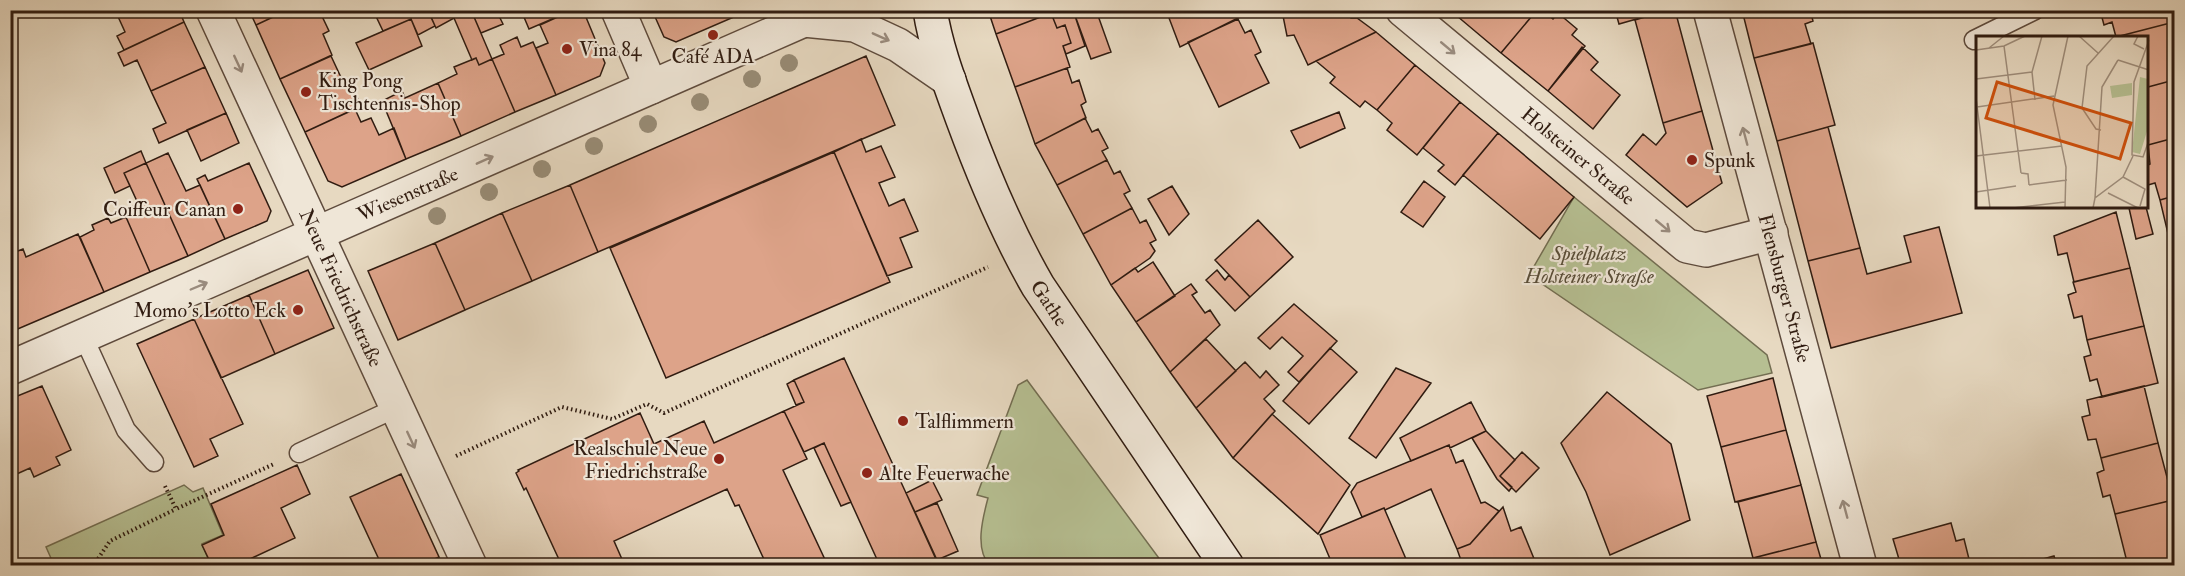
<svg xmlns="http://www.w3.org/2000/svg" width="2185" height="576" font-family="'IM FELL Double Pica',serif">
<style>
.green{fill:#b6bf92;stroke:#736e52;stroke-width:1.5}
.building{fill:#dda389;stroke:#301c11;stroke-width:1.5}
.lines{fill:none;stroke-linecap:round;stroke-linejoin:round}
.lane-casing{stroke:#5e4b3d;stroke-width:21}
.street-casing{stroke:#5e4b3d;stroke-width:36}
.secondary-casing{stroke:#301c11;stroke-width:36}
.path{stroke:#301c11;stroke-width:4;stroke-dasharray:1.5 3;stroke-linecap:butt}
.lane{stroke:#efe6d7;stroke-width:18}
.street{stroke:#efe6d7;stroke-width:33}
.secondary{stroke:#efe6d7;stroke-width:33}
.tree{fill:#988c76}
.oneway{stroke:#998b7e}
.poi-dot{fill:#8f2418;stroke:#efe6d7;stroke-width:2}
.labels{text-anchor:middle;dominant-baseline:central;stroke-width:4.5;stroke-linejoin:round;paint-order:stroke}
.poi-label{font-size:20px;fill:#301c11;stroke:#efe6d7;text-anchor:start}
.street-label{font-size:20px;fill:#301c11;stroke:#efe6d7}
.park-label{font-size:20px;font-style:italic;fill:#584d38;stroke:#efe6d7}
.inset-road{fill:none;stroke:#9e8d7b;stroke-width:1.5}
.view{fill:#cc500d;fill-opacity:0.15;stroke:#cc500d;stroke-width:3}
.inset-edge{fill:none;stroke:#301c11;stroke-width:3}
</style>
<rect width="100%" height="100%" fill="#e7d9c1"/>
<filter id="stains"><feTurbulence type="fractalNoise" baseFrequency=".00333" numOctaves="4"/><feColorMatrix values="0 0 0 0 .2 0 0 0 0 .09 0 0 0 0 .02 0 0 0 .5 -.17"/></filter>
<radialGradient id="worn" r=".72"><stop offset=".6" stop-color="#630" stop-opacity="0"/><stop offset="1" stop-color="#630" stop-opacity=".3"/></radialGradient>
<path class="green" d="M1574,197l193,158 5,18 -74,17 -169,-115z
M1027,380l137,185 -174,1c-16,-17 -7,-49 -2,-68l-11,-3 41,-110z
M184,485l9,7 10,-4 20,47 -21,9 9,21h-157l-8,-18z"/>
<path class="building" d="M115,10h64l5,12 -60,28 -7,-14 8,-4z
M249,10h39l-32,15z
M288,10h31l10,21 -6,3 9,21 -52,24 -24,-54z
M373,10h55l7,16 -17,9 -7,-16 -28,12z
M471,10h25l7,14 -22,9z
M471,10l21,49 -13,6 -3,-7 -4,2 -18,-42 -18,10 -8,-17z
M521,10h52l-44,19z
M573,10h10l22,53 -5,13 -44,19 -20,-47 12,-5 -8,-18z
M652,10h98l-74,32 -12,-5z
M988,10h63v3l-55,21z
M1059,10h14l12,36 -19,8 -3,-8 8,-3 -6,-18 -8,3 -6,-15z
M1073,10h23l15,42 -20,7z
M1166,10h88l-74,37z
M1349,10l2,8h6l19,14 -68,33 -14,-30 -7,1 -5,-25z
M1462,10h75l-36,43 -44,-37z
M1537,10h5l11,9 5,-6 19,16 -5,6 13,11 -37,45 -47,-38z
M1615,10h53l-49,14z
M1668,10h7l27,101 -39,12 -28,-103z
M1742,10h68l3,11 -8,3 6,20 -57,14z
M2100,10h74v12l-58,15 -4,-15 -8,3z
M1051,13l6,15 8,-3 6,18 -8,3 7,21 -55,20 -19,-53z
M411,19l11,27 -53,24 -13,-27z
M1238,19l7,14 6,-3 10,22 -6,3 14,28 -50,24 -31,-65z
M184,22l21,45 -54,24 -14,-31 -13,6 -6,-13z
M2174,22v58l-26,7v-49l-32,-1z
M1376,32l39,33 -38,45 -12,-9 -5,6 -30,-24 5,-6 -19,-16z
M517,37l4,10 12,-5 23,53 -41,17 -23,-53 12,-5 -4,-9z
M1813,43l22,82 -58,16 -23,-83z
M1582,47l16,15 -7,8 29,25 -27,34 -45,-38z
M331,56l15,32 6,-2 9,20 -56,26 -25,-53z
M866,56l29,69 -297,127 -28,-67z
M476,58l3,7 13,-6 23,53 -54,24 -23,-53 19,-9 -3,-7z
M1415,65l45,37 -43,53 -30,-25 5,-7 -15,-13z
M205,67l21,46 -67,30 -6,-14 13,-6 -15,-32z
M1067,68l5,15 7,-3 7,22 -5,3 5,13 -51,26 -20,-57z
M2174,80v58l-26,7v-58z
M438,83l23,53 -55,23 -24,-58 20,-10 3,7z
M1460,102l38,31 -43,52 -17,-14 6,-6 -21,-17z
M355,109l6,13 10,-4 8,17 15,-7 12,31 -64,28 -14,-6 -23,-49z
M1702,111l20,72 -35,24 -61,-52 17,-21 13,11 10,-12 -3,-10z
M1339,112l6,16 -45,20 -9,-17z
M226,113l13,30 -38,18 -14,-31z
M1085,118l7,14 6,-3 10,19 -6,3 5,9 -50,25 -22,-41z
M1828,127l32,121 -52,13 -31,-120z
M1498,133l76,64 -34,42 -77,-64z
M2174,138v58l-14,4 -5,-17 -7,2v-20l2,-1 -2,-19z
M861,139l5,13 15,-6 14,31 -16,6 10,23 15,-7 14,32 -18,7 12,29 -25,9 -53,-124z
M141,151l5,12 -22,10 6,13 -15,7 -11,-25z
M834,152l56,130 -224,96 -56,-130z
M168,153l18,38 14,-6 25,54 -37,17 -42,-93z
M1107,160l7,14 6,-3 10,20 -6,3 8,14 -49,26 -26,-49z
M146,163l42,93 -38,16 -24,-55 4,-2 -3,-7 7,-2 3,6 4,-2 -17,-37z
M249,163l22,48 -4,10 -42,18 -28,-60 8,-4 3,6z
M1424,181l21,16 -22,30 -22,-15z
M570,185l28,67 -66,29 -30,-68z
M1172,186l17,28 -20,21 -21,-36z
M2174,196v63l-14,-59z
M2133,207h13l7,27 -17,5 -7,-31z
M1132,208l8,15 6,-3 10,20 -6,3 5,8 -5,7 -39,27 -28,-51z
M2116,212l14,56 -56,14 -7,-29 -9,2 -4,-19z
M502,213l30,68 -67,29 -30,-67z
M126,217l24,55 -46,20 -24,-55 14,-7 -2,-5 16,-7 3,5z
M1258,220l35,37 -43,40 -35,-37z
M1939,227l23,86 -131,35 -23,-87 52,-13 7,26 44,-12 -7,-26z
M78,234l26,58 -91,39 -3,-6v-71l13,-5 3,8z
M435,243l30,67 -67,30 -30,-69z
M1153,262l22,34 -39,26 -25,-37 24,-17 3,4z
M2130,268l14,58 -57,14 -5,-24 -8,2 -6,-23 8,-3 -3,-10z
M308,270l26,58 -59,26 -26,-59z
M1217,270l8,10 4,-5 21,22 -15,14 -29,-31z
M1191,284l6,8 -5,3 13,18 5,-3 10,15 -50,47 -34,-50z
M249,295l26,59 -54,24 -27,-59z
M1294,304l43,37 -38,41 -11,-10 15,-16 -21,-19 -12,12 -12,-11z
M194,319l49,105 -33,15 8,17 -24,11 -57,-123z
M2144,326l14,57 -56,14 -5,-18 -7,2 -6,-24 7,-2 -4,-15z
M1206,339l30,32 -40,37 -26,-36z
M1330,348l27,24 -48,52 -26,-23z
M844,358l62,135 33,73h-59l-56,-123 -20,9 -20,-41 20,-9 -10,-22z
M1245,362l15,16 6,-7 13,14 -15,14 11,12 -42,47 -37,-50z
M1396,368l35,15 -55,75 -27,-20z
M1773,378l13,52 -65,17 -14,-51z
M794,380l10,22 -8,3 -9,-21z
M42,386l29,64 -15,7 4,8 -26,12 -4,-9 -20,9v-78z
M2144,386l14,57 -57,15 -5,-19 -8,1 -6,-23 8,-2 -3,-15z
M1607,392l64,52 19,76 -80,35 -24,-63 -25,-49z
M1471,402l15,29 -36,17 -1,-3 -38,16 -11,-23z
M784,411l23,48 -24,11 45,96h-61l-28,-61 -4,1 -8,-17 -113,52 11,25h-63l-36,-78 -2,2 -8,-17 3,-2 -1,-1 122,-57 14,31 50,-23 10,22z
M1272,414l78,71 -32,49 -85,-76z
M1786,430l15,55 -66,17 -14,-55z
M1486,431l29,29 -15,16 12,11 -3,4 -12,-12 -25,-41z
M824,443l27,59 -10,4 -27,-58z
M2158,443l15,57 -58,14 -5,-19 -7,2 -6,-24 7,-3 -3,-12z
M1449,445l7,18 7,-3 18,43 4,-1 14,9 -29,33 -13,5 -26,-60 -46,21 -1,-2 -22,9 -11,-25 6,-9z
M1522,452l17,16 -23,24 -16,-16z
M297,465l13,29 -29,14 14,30 -60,28h-23l-10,-21 22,-10 -13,-31z
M401,474l38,83 -19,9h-38l-32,-69z
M932,480l10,20 -27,12 -9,-19z
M1801,485l15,57 -63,16 -15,-56z
M2173,500l1,7v59h-46l-13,-52z
M937,503l21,48 -21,9 -22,-48z
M1503,507l8,24 10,-4 16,39h-74l-6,-17 13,-5z
M1384,508l25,58h-76l-13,-31z
M1951,523l5,18 8,-2 6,24 -8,3h-61l-8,-27z
M1816,542l7,24h-68l-2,-8z
M2054,556l3,10h-40z
M439,557l4,9h-23z"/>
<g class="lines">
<g class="lane-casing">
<path id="lane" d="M1974,40l61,-30
M83,336l43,94 28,32
M299,453l97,-45"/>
</g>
<g class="street-casing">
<g id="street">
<path id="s1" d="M213,10l257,556"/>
<path d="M618,10l33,77"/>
<path id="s2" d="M1403,10l284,236 19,4 65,-17"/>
<path id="s3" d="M1710,10l150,556"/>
<path d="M804,20l51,5 43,20 51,35"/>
<path id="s4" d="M10,368l794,-348 15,-10"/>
</g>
</g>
<g class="secondary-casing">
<g id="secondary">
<path id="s5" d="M930,10c6,38 20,74 33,110 21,57 45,114 75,166l189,280"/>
</g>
</g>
<path class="path" d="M456,456l106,-49 50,12 35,-15 17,9 324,-146
M165,486l11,23 98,-45
M93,566l17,-25 66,-32"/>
<use href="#lane" class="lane"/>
<use href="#street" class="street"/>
<use href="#secondary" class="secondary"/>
</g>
<g class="tree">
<circle cx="789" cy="63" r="9"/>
<circle cx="752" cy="79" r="9"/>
<circle cx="700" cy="102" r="9"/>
<circle cx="648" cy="124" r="9"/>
<circle cx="594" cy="146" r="9"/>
<circle cx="542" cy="169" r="9"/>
<circle cx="489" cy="192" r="9"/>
<circle cx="437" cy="216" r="9"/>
</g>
<defs><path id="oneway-shaft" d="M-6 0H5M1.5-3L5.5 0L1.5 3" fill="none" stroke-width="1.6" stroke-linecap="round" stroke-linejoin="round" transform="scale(1.5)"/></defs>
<g class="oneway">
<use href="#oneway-shaft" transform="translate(881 37) rotate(24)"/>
<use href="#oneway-shaft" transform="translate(1448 48) rotate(40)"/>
<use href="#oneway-shaft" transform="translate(238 64) rotate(65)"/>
<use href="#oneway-shaft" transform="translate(1745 136) rotate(-105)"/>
<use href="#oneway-shaft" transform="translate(485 160) rotate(-24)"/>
<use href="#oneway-shaft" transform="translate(1663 226) rotate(40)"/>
<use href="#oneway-shaft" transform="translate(199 286) rotate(-23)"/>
<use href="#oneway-shaft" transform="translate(411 440) rotate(65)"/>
<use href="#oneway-shaft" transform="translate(1845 509) rotate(-105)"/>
</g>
<g class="poi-dot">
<circle cx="713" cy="35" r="6"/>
<circle cx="567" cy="49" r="6"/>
<circle cx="306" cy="92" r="6"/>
<circle cx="1692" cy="160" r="6"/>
<circle cx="238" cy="209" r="6"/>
<circle cx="298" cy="310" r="6"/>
<circle cx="903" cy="421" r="6"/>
<circle cx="719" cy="459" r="6"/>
<circle cx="867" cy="473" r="6"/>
</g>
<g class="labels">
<g class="poi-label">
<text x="579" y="49">Vina 84</text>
<text x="713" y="56" text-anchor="middle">Café ADA</text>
<text x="318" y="80">King Pong<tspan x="318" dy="23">Tischtennis-Shop</tspan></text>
<text x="1704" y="160">Spunk</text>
<text x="226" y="209" text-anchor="end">Coiffeur Canan</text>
<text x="286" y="310" text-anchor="end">Momo's Lotto Eck</text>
<text x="915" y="421">Talflimmern</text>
<text x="707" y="448" text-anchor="end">Realschule Neue<tspan x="707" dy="23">Friedrichstraße</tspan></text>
<text x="879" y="473">Alte Feuerwache</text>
</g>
<g class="street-label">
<text stroke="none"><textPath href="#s2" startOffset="228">Holsteiner Straße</textPath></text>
<text stroke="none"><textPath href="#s4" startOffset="434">Wiesenstraße</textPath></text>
<text stroke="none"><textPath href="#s1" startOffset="306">Neue Friedrichstraße</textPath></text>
<text stroke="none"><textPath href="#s3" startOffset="288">Flensburger Straße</textPath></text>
<text stroke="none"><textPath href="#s5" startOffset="318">Gathe</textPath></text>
</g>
<g class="park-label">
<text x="1589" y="253">Spielplatz<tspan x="1589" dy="23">Holsteiner Straße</tspan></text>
</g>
</g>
<g transform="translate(1976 36)">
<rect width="172" height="172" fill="#e7d9c1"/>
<path d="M164,41l8,2v49l-8,26 -8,-2zM156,47v12l-20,3 -2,-12z" fill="#b6bf92"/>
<path class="inset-road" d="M103,0l19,17M162,0l-4,8 10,5M173,4l-15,42 -2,73 11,2 6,-17M28,10l17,127M13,12l15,-12M0,14l28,-4 21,-10M142,24l31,10M0,43l56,-7M0,62l14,110M59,64l-3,-28 10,-36M1,71l77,-11M125,94l-5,-1 -14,-21 5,-42 27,-30M0,120l86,-10M45,137l7,1 1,11M147,141l22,12 -5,17M53,149l38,-5M0,156l40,-6M132,157l30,15M119,162l7,-111 16,-27M37,172l52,-6M89,172l1,-41 -13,-62 15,-69M117,172l2,-10 28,-21 10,-21"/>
<path class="view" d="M21,46l134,41 -11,36 -134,-41z"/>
<rect width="172" height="172" class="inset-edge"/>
</g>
<rect width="2185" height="576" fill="none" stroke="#e7d9c1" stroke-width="36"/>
<rect x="12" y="12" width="2161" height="552" fill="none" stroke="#301c11" stroke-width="3"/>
<rect x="18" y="18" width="2149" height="540" fill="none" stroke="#301c11" stroke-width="1.5"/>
<rect width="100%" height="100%" filter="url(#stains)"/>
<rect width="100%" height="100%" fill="url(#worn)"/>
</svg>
